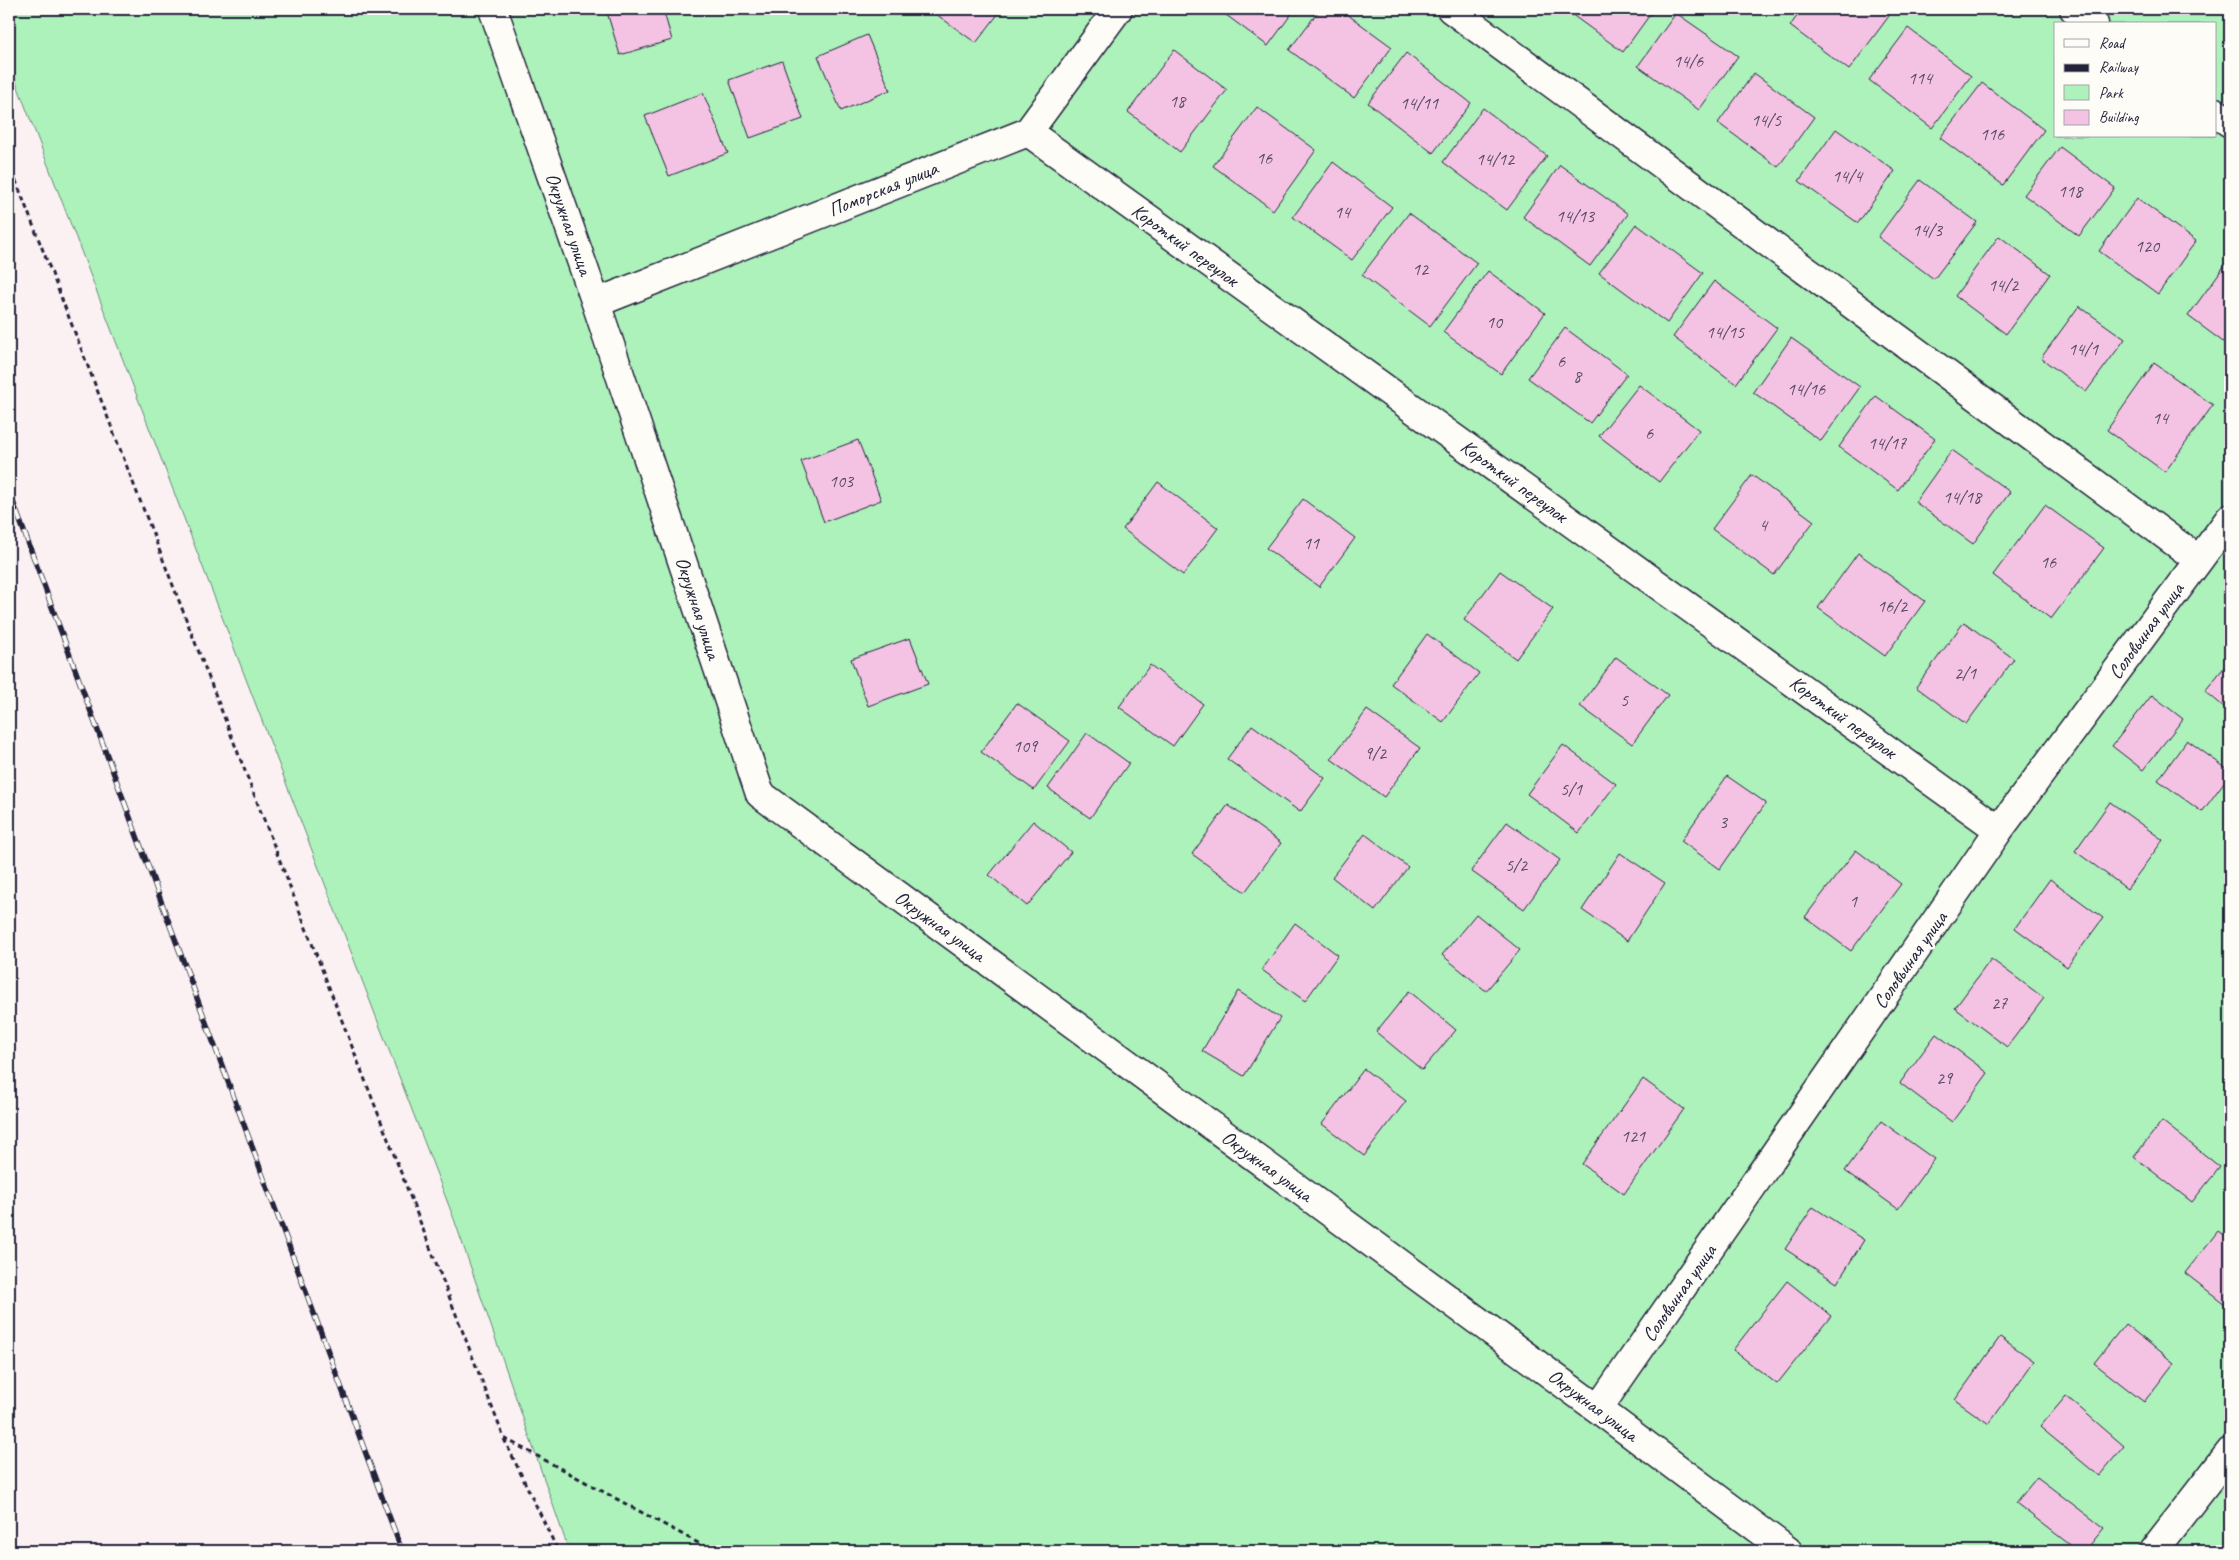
<svg xmlns="http://www.w3.org/2000/svg" width="2239" height="1560" font-family="Caveat,sans-serif">
<style>
.green{fill:#adf1bb;stroke:#688a7b;fill-rule:evenodd}
.building{fill:#f4c3e4;stroke:#22223b}
.lines{fill:none;stroke-linecap:round;stroke-linejoin:round}
.minor-casing{stroke:#22223b;stroke-width:31}
.path{stroke:#22223b;stroke-width:3;stroke-dasharray:5 4;stroke-linecap:butt}
.minor{stroke:#fdfcf7;stroke-width:28}
.rail-casing{stroke:#22223b;stroke-width:5.5}
.rail{stroke:#fdfcf7;stroke-width:4;stroke-dasharray:11;stroke-linecap:butt}
.labels{text-anchor:middle;dominant-baseline:central;stroke-width:5;stroke-linejoin:round;paint-order:stroke}
.number-label{font-size:18px;fill:#564a65}
.street-label{font-size:20px;fill:#22223b;stroke:#fdfcf7}
</style>
<rect width="100%" height="100%" fill="#fbf1f3"/>
<filter id="ink" filterUnits="userSpaceOnUse"><feTurbulence type="fractalNoise" baseFrequency=".02" numOctaves="2"/><feDisplacementMap in="SourceGraphic" scale="10" xChannelSelector="R" yChannelSelector="G"/><feConvolveMatrix kernelMatrix="1 2 1 2 8 2 1 2 1" color-interpolation-filters="sRGB"/></filter>
<g filter="url(#ink)">
<path class="green" d="M9,9h2221v1542h-1661l-115,-332 -445,-1155zM2055,24h160v112h-160z"/>
<path class="building" d="M606,9h57l9,31 -52,15z
M929,9h73l-26,34z
M1218,9h77l-27,37z
M1320,9h20l52,38 -38,51 -65,-48z
M1569,9h85l-31,43 -56,-41z
M1802,9h77l10,7 -40,54 -59,-44z
M1676,13l62,43 -39,54 -61,-44z
M1908,28l63,48 -39,52 -63,-48z
M867,35l23,55 -49,21 -23,-55z
M1174,50l53,40 -47,62 -52,-40z
M1406,53l65,50 -38,50 -65,-50z
M782,61l21,58 -53,19 -21,-58z
M1754,73l60,44 -36,50 -60,-44z
M1982,83l62,47 -41,55 -63,-47z
M703,93l25,60 -59,23 -24,-60z
M1257,107l59,43 -43,60 -60,-44z
M1483,108l64,48 -40,54 -64,-48z
M1836,129l59,42 -37,52 -59,-42z
M2060,147l55,41 -36,48 -55,-41z
M1333,162l59,45 -40,53 -59,-43z
M1560,165l68,49 -38,52 -67,-49z
M1920,180l57,42 -43,57 -56,-42z
M2137,198l59,43 -38,53 -59,-43z
M1409,213l68,50 -47,63 -68,-51z
M1636,224l67,49 -36,50 -68,-50z
M1999,236l51,38 -44,60 -51,-38z
M2230,258v89l-42,-31z
M1488,271l57,42 -44,61 -58,-42z
M1714,281l63,47 -41,56 -63,-47z
M2079,306l46,33 -39,53 -45,-34z
M1565,328l62,46 -37,49 -62,-45z
M1791,338l69,49 -39,54 -68,-49z
M2154,363l59,42 -48,67 -58,-42z
M1639,385l60,45 -40,52 -60,-46z
M1876,396l59,43 -37,51 -59,-43z
M858,440l23,60 -57,22 -23,-61z
M1952,450l58,42 -37,52 -58,-42z
M1752,475l62,46 -40,54 -62,-46z
M1158,482l60,46 -35,47 -60,-46z
M1303,499l52,39 -36,49 -53,-39z
M2045,505l59,43 -53,71 -58,-44z
M1858,553l67,48 -40,55 -67,-48z
M1500,571l53,38 -37,50 -52,-39z
M1964,622l50,37 -48,65 -50,-37z
M1427,634l52,39 -36,49 -52,-38z
M910,638l18,46 -60,22 -17,-47z
M1616,657l52,38 -36,49 -52,-38z
M2230,660v52l-25,-21z
M1150,665l53,39 -30,42 -54,-39z
M2152,695l31,24 -40,51 -31,-24z
M1017,703l53,38 -36,49 -53,-38z
M1367,710l53,38 -36,49 -53,-38z
M1252,725l73,53 -25,34 -73,-53z
M1087,733l42,30 -39,55 -42,-30z
M2187,740l43,31v3l-28,38 -44,-32z
M1563,745l53,39 -37,49 -52,-39z
M1727,776l39,27 -46,66 -39,-28z
M2110,802l53,38 -36,49 -52,-38z
M1228,805l53,38 -36,49 -53,-38z
M1033,821l38,31 -44,54 -38,-31z
M1507,822l53,38 -36,49 -53,-38z
M1365,834l43,33 -33,44 -43,-34z
M1856,850l45,34 -50,67 -46,-34z
M1620,853l45,30 -38,58 -45,-31z
M2050,879l53,39 -36,49 -52,-39z
M1476,914l44,36 -34,41 -44,-36z
M1295,923l43,32 -33,46 -43,-31z
M1991,959l53,39 -37,49 -52,-39z
M1238,991l42,27 -36,58 -42,-25z
M1409,991l47,39 -34,40 -46,-38z
M1936,1034l52,39 -36,49 -52,-39z
M1364,1069l42,32 -42,55 -42,-32z
M1643,1079l41,30 -60,85 -42,-30z
M1881,1121l53,38 -36,50 -53,-38z
M2162,1121l58,46 -28,35 -58,-45z
M1813,1207l51,33 -27,43 -52,-34z
M2218,1231l12,9v68l-45,-35z
M1787,1281l44,35 -54,68 -44,-34z
M2125,1324l49,39 -30,39 -50,-39z
M2000,1337l34,24 -45,63 -34,-24z
M2066,1396l58,50 -25,30 -59,-49z
M2037,1477l67,51 -19,23h-7l-62,-48z"/>
<g class="lines">
<g class="minor-casing">
<path id="minor" d="M493,9l103,294 164,491 838,615 190,142
M1451,9l748,551
M2074,9l20,15
M2215,112l15,11
M1028,132l971,698
M596,303l432,-171 90,-123
M1598,1409l401,-579 231,-312
M2153,1551l77,-99"/>
</g>
<path class="path" d="M9,163l495,1275 209,113
M504,1439l54,112"/>
<use href="#minor" class="minor"/>
<g class="rail-casing">
<path id="rail" d="M9,491l393,1060"/>
</g>
<use href="#rail" class="rail"/>
</g>
</g>
<g class="labels">
<g class="number-label">
<text x="1688" y="61">14/6</text>
<text x="1920" y="78">114</text>
<text x="1177" y="101">18</text>
<text x="1419" y="103">14/11</text>
<text x="1766" y="120">14/5</text>
<text x="1992" y="134">116</text>
<text x="1264" y="158">16</text>
<text x="1495" y="159">14/12</text>
<text x="1847" y="176">14/4</text>
<text x="2070" y="191">118</text>
<text x="1342" y="212">14</text>
<text x="1575" y="216">14/13</text>
<text x="1927" y="230">14/3</text>
<text x="2147" y="246">120</text>
<text x="1420" y="269">12</text>
<text x="2003" y="285">14/2</text>
<text x="1494" y="322">10</text>
<text x="1725" y="332">14/15</text>
<text x="2083" y="349">14/1</text>
<text x="1561" y="361">6</text>
<text x="1577" y="376">8</text>
<text x="1806" y="389">14/16</text>
<text x="2160" y="418">14</text>
<text x="1649" y="433">6</text>
<text x="1887" y="443">14/17</text>
<text x="841" y="481">103</text>
<text x="1962" y="497">14/18</text>
<text x="1763" y="525">4</text>
<text x="1311" y="543">11</text>
<text x="2048" y="562">16</text>
<text x="1892" y="606">16/2</text>
<text x="1965" y="673">2/1</text>
<text x="1624" y="700">5</text>
<text x="1025" y="746">109</text>
<text x="1375" y="753">9/2</text>
<text x="1571" y="789">5/1</text>
<text x="1723" y="822">3</text>
<text x="1516" y="865">5/2</text>
<text x="1853" y="901">1</text>
<text x="1999" y="1003">27</text>
<text x="1944" y="1078">29</text>
<text x="1633" y="1136">121</text>
</g>
<g class="street-label">
<text transform="translate(883 189) rotate(-22)">Поморская улица</text>
<text transform="translate(569 224) rotate(71)">Окружная улица</text>
<text transform="translate(1185 245) rotate(36)">Короткий переулок</text>
<text transform="translate(1514 481) rotate(36)">Короткий переулок</text>
<text transform="translate(698 608) rotate(72)">Окружная улица</text>
<text transform="translate(2146 631) rotate(-54)">Соловьиная улица</text>
<text transform="translate(1843 717) rotate(36)">Короткий переулок</text>
<text transform="translate(940 926) rotate(36)">Окружная улица</text>
<text transform="translate(1910 960) rotate(-55)">Соловьиная улица</text>
<text transform="translate(1267 1166) rotate(36)">Окружная улица</text>
<text transform="translate(1679 1293) rotate(-55)">Соловьиная улица</text>
<text transform="translate(1593 1405) rotate(37)">Окружная улица</text>
</g>
</g>
<rect width="2239" height="1560" fill="none" stroke="#fdfcf7" stroke-width="30"/>
<rect x="15" y="15" width="2209" height="1530" fill="none" stroke="#22223b" stroke-width="2" filter="url(#ink)"/>
<rect x="2054" y="22" width="162" height="115" fill="#fdfcf7" stroke="#a5a5ac"/>
<rect x="2064" y="39" width="25" height="8" fill="#fdfcf7" stroke="#a5a5ac"/>
<text x="2099" y="48" font-size="15" fill="#22223b">Road</text>
<rect x="2064" y="64" width="25" height="8" fill="#22223b" stroke="#a5a5ac"/>
<text x="2099" y="72" font-size="15" fill="#22223b">Railway</text>
<rect x="2064" y="85" width="25" height="15" fill="#adf1bb" stroke="#a5a5ac"/>
<text x="2099" y="98" font-size="15" fill="#22223b">Park</text>
<rect x="2064" y="110" width="25" height="15" fill="#f4c3e4" stroke="#a5a5ac"/>
<text x="2099" y="122" font-size="15" fill="#22223b">Building</text>
</svg>
